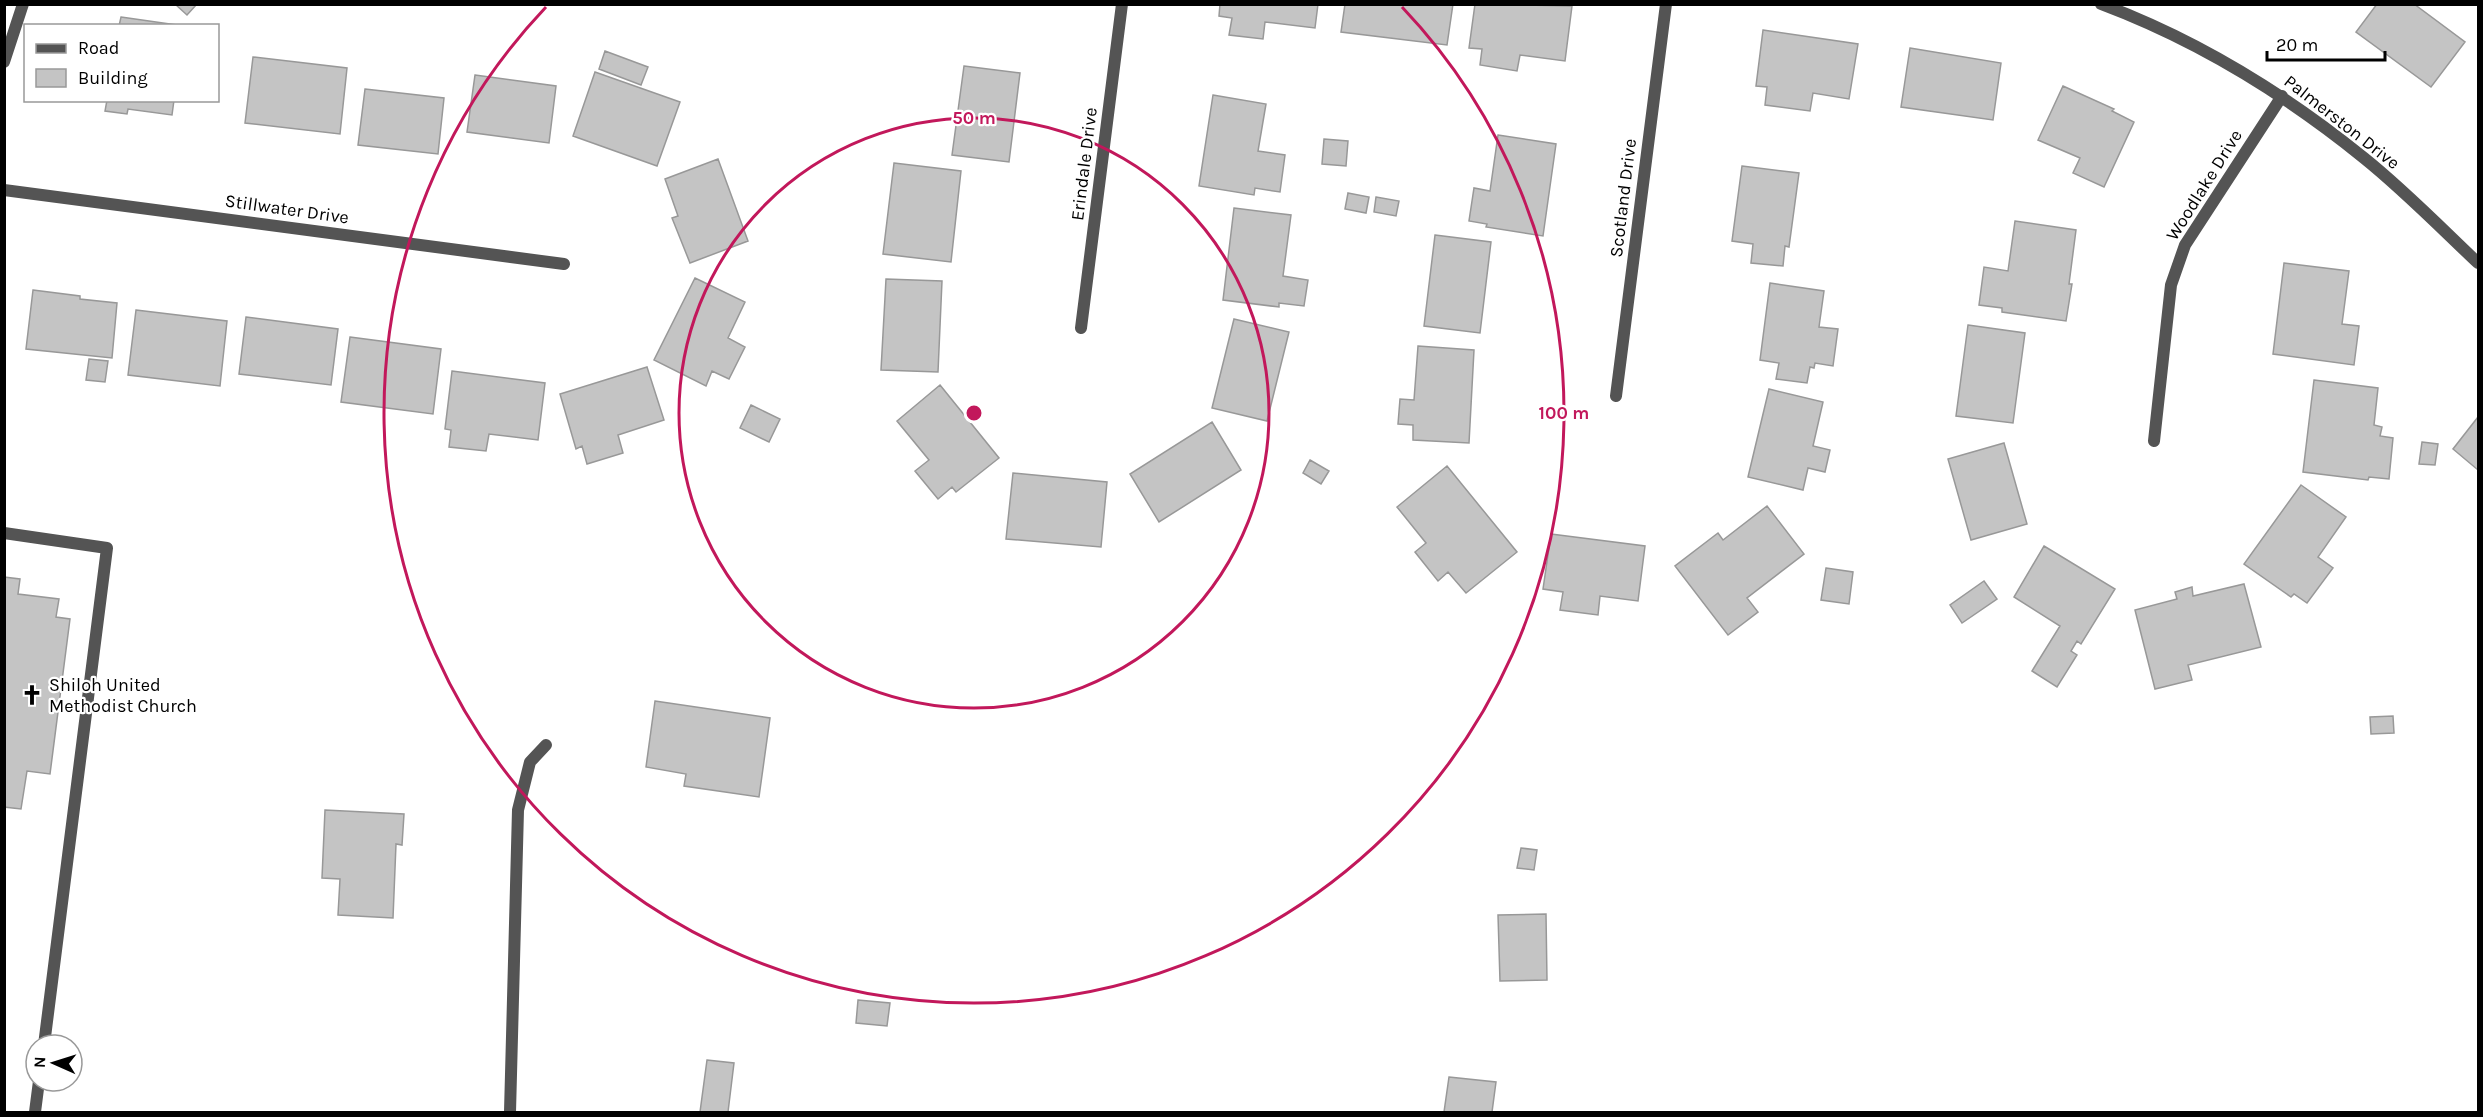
<svg xmlns="http://www.w3.org/2000/svg" width="2483" height="1117" font-family="Karla,sans-serif">
<style>
.building{fill:#c4c4c4;stroke:#989898;stroke-width:1.5}
.lines{fill:none;stroke-linecap:round;stroke-linejoin:round}
.service{stroke:#545454;stroke-width:12}
.minor{stroke:#545454;stroke-width:12}
.ring{fill:none;stroke:#c2185b;stroke-width:3}
.labels{text-anchor:middle;dominant-baseline:central;stroke-width:4.5;stroke-linejoin:round;paint-order:stroke}
.street-label{font-size:18px;fill:#000;stroke:#fff}
.poi-label{font-size:18px;fill:#000;stroke:#fff;text-anchor:start}
.centre{fill:#c2185b;stroke:#fff;stroke-width:3}
.ring-label{font-size:18px;text-anchor:middle;font-weight:bold;fill:#c2185b;stroke:#fff;stroke-width:4.5;stroke-linejoin:round;paint-order:stroke}
</style>
<rect width="100%" height="100%" fill="#fff"/>
<path class="building" d="M175,4h22l-10,11z
M1220,4h98l-3,24 -50,-6 -2,17 -34,-4 3,-17 -13,-2z
M1345,4h108l-6,41 -106,-13z
M1475,4l97,2 -7,55 -45,-6 -3,16 -37,-6 2,-16 -13,-1z
M2377,4h37l51,38 -34,45 -75,-55z
M121,17l63,9h-65z
M1763,30l95,14 -9,55 -36,-6 -3,18 -45,-6 2,-18 -11,-1z
M1910,48l91,15 -8,57 -92,-13z
M605,51l43,16 -7,18 -42,-16z
M253,57l94,11 -7,66 -95,-11z
M964,66l56,7 -11,89 -57,-7z
M595,72l85,30 -23,64 -84,-30z
M475,75l81,11 -7,57 -82,-11z
M2063,86l51,23 -2,2 22,11 -30,65 -31,-14 7,-15 -42,-18z
M365,89l79,9 -6,56 -80,-9z
M1213,95l53,9 -8,47 27,4 -5,37 -25,-4 -1,7 -55,-9z
M107,100h67l-2,15 -44,-6 -1,5 -22,-3z
M1498,135l58,9 -13,92 -57,-9 1,-3 -18,-3 5,-33 16,3z
M1324,139l24,2 -2,25 -24,-2z
M718,159l30,82 -58,22 -18,-45 6,-2 -13,-37z
M894,163l67,8 -10,91 -68,-8z
M1742,166l57,7 -10,74 -4,-1 -2,20 -32,-3 2,-19 -21,-3z
M1348,193l21,4 -3,16 -21,-4z
M1376,197l23,4 -3,15 -22,-4z
M1234,208l57,7 -8,61 25,4 -4,26 -25,-3v4l-56,-7z
M2015,221l61,9 -7,54h3l-6,37 -64,-9v-4l-23,-3 5,-38 24,4z
M1435,235l56,7 -11,91 -56,-7z
M2284,263l65,8 -7,53 17,2 -5,39 -81,-11z
M695,278l50,24 -17,36 17,9 -16,32 -17,-8 -6,15 -52,-26z
M886,279l56,2 -4,91 -57,-2z
M1770,283l54,8 -5,36 19,2 -5,37 -18,-3 -1,5 -4,-1 -3,16 -31,-4 3,-16 -19,-3z
M33,290l47,6v3l37,4 -5,55 -86,-9z
M136,310l91,11 -7,65 -92,-11z
M246,317l92,12 -7,56 -92,-11z
M1234,319l55,13 -22,89 -55,-13z
M1968,325l57,8 -12,90 -57,-7z
M350,337l91,12 -8,65 -92,-12z
M1418,346l56,4 -5,93 -56,-3v-15l-15,-1 2,-25 14,1z
M89,359l19,2 -3,21 -19,-2z
M647,367l17,53 -46,15 5,18 -36,11 -5,-18 -6,3 -16,-55z
M452,371l93,12 -7,57 -49,-6 -3,17 -37,-4 2,-17 -6,-1z
M2314,380l64,8 -4,37 8,2 -2,9 13,2 -4,41 -20,-2 -1,3 -65,-8z
M940,385l59,73 -43,34 -4,-5 -14,12 -23,-28 14,-11 -32,-39z
M1769,389l54,13 -10,44 17,4 -5,22 -17,-4 -5,22 -55,-13z
M751,405l29,14 -11,23 -29,-14z
M2478,417v53l-25,-21z
M1212,422l29,48 -82,52 -29,-48z
M2422,442l16,2 -3,21 -16,-1z
M2004,443l23,81 -56,16 -23,-81z
M1310,460l19,11 -8,13 -18,-11z
M1447,466l70,86 -51,41 -18,-21 -10,9 -23,-29 11,-9 -29,-36z
M1013,473l94,9 -6,65 -95,-8z
M2301,485l45,32 -28,40 15,11 -26,35 -13,-9 -3,3 -47,-33z
M1767,506l37,48 -57,44 11,14 -30,23 -53,-69 43,-33 5,7z
M1551,534l94,12 -7,55 -38,-5 -2,19 -38,-5 3,-18 -20,-3z
M2044,546l71,43 -34,55 -4,-3 -6,10 6,4 -20,32 -25,-16 28,-45 -46,-29z
M1826,568l27,4 -4,32 -28,-4z
M4,577l16,2 -2,15 41,5 -3,18 14,2 -20,155 -23,-3 -6,38 -17,-2z
M1984,581l13,18 -35,24 -12,-18z
M2244,584l17,63 -73,18 4,15 -37,9 -20,-79 42,-11 -2,-7 17,-5 1,9z
M655,701l115,17 -11,79 -75,-11 2,-12 -40,-7z
M2393,716l1,17 -23,1 -1,-17z
M325,810l79,4 -2,31 -6,-1 -3,74 -55,-3 2,-36 -18,-1z
M1521,848l16,2 -3,20 -17,-2z
M1546,914l1,66 -47,1 -2,-66z
M858,1000l32,3 -3,23 -31,-3z
M707,1060l27,3 -6,49h-28z
M1449,1077l47,5 -4,30h-48z"/>
<g class="lines">
<path class="service" d="M4,533l103,15 -63,497
M35,1112l4,-31
M510,1112l8,-302 12,-48 16,-17"/>
<path class="minor" d="M2101,4c96,36 184,90 263,154 40,32 77,70 114,105
M4,62l19,-58
M4,190l560,74
M1081,328l41,-324
M1616,396l50,-392
M2154,441l17,-156 14,-40 97,-149"/>
</g>
<g class="ring">
<circle cx="974" cy="413" r="295"/>
<path d="M1402 7A590 590 0 1 1 546 7"/>
</g>
<defs>
<g id="church-bare" transform="scale(1.62)"><path d="M-1.2-6h2.4v3.5h3.3v2.4h-3.3V6h-2.4V-.1h-3.3v-2.4h3.3Z" fill="#000" stroke="#fff" stroke-width="2.5" paint-order="stroke"/></g>
</defs>
<g fill-rule="evenodd">
<use href="#church-bare" x="32" y="695"/>
</g>
<g class="labels">
<g class="street-label">
<text transform="translate(2342 122) rotate(38)">Palmerston Drive</text>
<text transform="translate(1084 164) rotate(-83)">Erindale Drive</text>
<text transform="translate(2204 185) rotate(-58)">Woodlake Drive</text>
<text transform="translate(1623 198) rotate(-83)">Scotland Drive</text>
<text transform="translate(287 209) rotate(8)">Stillwater Drive</text>
</g>
<g class="poi-label">
<text x="49" y="685">Shiloh United<tspan x="49" dy="21">Methodist Church</tspan></text>
</g>
</g>
<circle cx="974" cy="413" r="9" class="centre"/>
<g class="ring-label">
<text x="974" y="124">50 m</text>
<text x="1564" y="419">100 m</text>
</g>
<rect width="2483" height="1117" fill="none" stroke="#000000" stroke-width="12"/>
<rect x="24" y="24" width="195" height="78" fill="#ffffff" stroke="#999999" stroke-width="1.5"/>
<rect x="36" y="44" width="30" height="9" fill="#545454" stroke="#999999" stroke-width="1.5"/>
<text x="78" y="54" font-size="18" fill="#000000">Road</text>
<rect x="36" y="69" width="30" height="18" fill="#c4c4c4" stroke="#999999" stroke-width="1.5"/>
<text x="78" y="84" font-size="18" fill="#000000">Building</text>
<g transform="translate(54 1063) rotate(273)"><circle r="28" fill="#ffffff" stroke="#999999" stroke-width="1.5"/>
<path d="M0-4.5L10 22L0 15L-10 22Z" fill="#000000"/>
<text y="-9" font-size="16" font-weight="bold" text-anchor="middle" fill="#000000">N</text>
</g>
<path d="M2267 51v9h118v-9" fill="none" stroke="#000000" stroke-width="3"/>
<text x="2276" y="51" font-size="18" fill="#000000" stroke="#ffffff" stroke-width="4.5" paint-order="stroke">20 m</text>
</svg>
